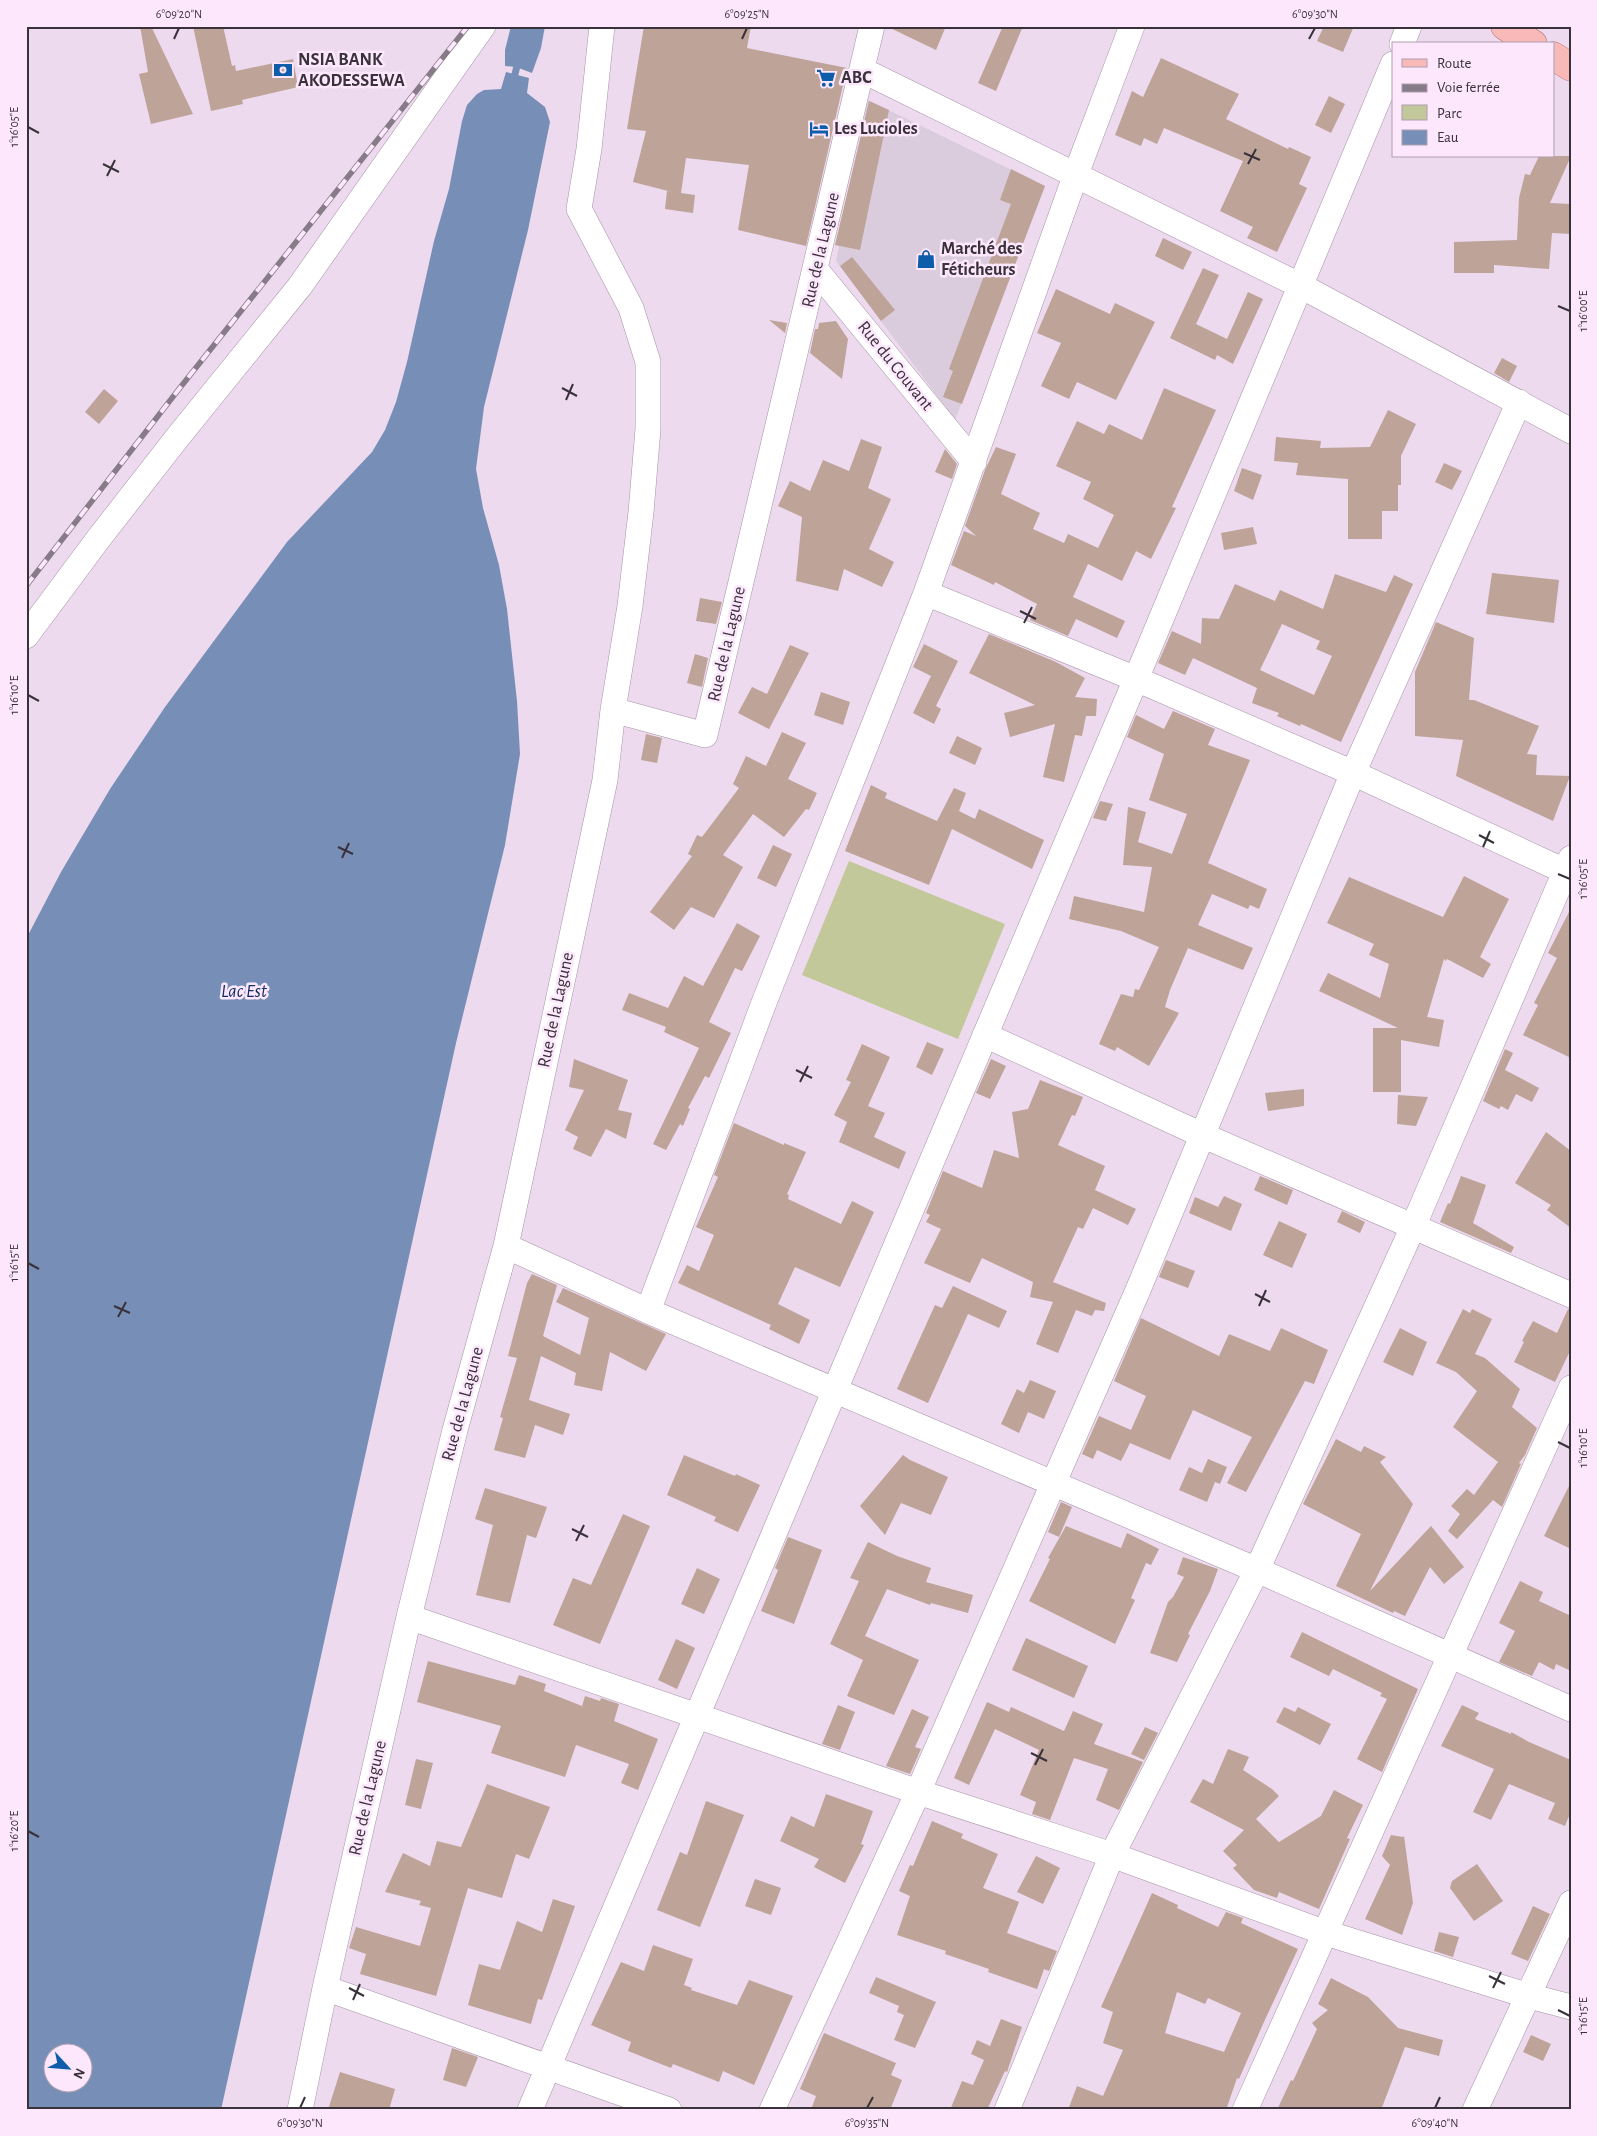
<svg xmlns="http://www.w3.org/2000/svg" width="1597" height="2136" font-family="'Alegreya Sans',sans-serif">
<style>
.commercial{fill:#daccdd}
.green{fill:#c3c89a}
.water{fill:#778fb7;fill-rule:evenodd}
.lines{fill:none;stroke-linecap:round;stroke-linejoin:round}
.stream{stroke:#778fb7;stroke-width:7}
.building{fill:#bea398;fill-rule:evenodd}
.minor-casing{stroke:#a693a7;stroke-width:26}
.major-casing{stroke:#b46b6d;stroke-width:29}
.minor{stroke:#fff;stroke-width:25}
.major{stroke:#f9b9b8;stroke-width:28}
.rail-casing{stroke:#887b88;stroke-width:5.5}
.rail{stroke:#fce7fc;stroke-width:4;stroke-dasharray:11;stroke-linecap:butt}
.ticks{fill:none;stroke:#3a323a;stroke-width:2}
.labels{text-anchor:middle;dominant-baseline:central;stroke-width:5;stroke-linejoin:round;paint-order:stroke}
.poi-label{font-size:18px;font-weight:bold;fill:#3a323a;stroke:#fce7fc;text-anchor:start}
.street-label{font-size:18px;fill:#3a323a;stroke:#fce7fc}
.water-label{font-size:19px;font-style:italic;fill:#122f62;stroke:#fce7fc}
.neatline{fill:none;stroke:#3a323a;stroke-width:2}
.ticks-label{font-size:12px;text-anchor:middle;fill:#3a323a}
</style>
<rect width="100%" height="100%" fill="#eedaef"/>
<path class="commercial" d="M868,100l177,86 -90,234 -119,-159z"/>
<path class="green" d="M849,861l156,63 -47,115 -156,-64z"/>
<path class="water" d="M511,26h34l-4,22 -9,25 -16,-6 -11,-1v-16z
M506,72l23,6 -2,15 18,14 5,15 -22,108 -44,177 -8,62 7,39 16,57 8,44 10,92 3,53 -15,91 -49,198 -235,1067h-195v-1171l35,-67 49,-83 55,-82 122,-165 85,-90 13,-22 11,-28 11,-40 27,-121 15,-52 13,-68 5,-16 10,-11 7,-4 17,-1zM52,2054h30v30h-30z"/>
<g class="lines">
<path class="stream" d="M515,74l4,-16"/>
</g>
<path class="building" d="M140,26h11l42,88 -42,10 -12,-50 9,-2z
M193,26h30l9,40 3,-1 1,6 57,-12 5,28 -56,13 1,4 -32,7z
M644,26h107l-4,22 100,20 -41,178 -68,-16 11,-65 -63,-7 -5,35 14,2 -2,18 -28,-4 2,-18 5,1 -39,-10 13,-51 -19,-2z
M886,26h60l-10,24z
M1003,26h20l-27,65 -18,-8z
M1324,26h30l-11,26 -26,-11z
M1161,58l78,36 -13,25 62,30 1,-2 22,10 -12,27 8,4 -30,64 -30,-14 6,-11 -33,-16 23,-50 -79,-33 -7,16 -13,-6 -3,8 -26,-11 17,-44 11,6z
M1329,96l16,8 -14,29 -16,-8z
M869,101l20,9 -29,140 -25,-5z
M1539,156h32l-21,47 21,1v30l-19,-1 -3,36 -55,-4v8h-40v-31l63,-2 2,-42 6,-24 5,1z
M1011,169l34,17 -83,218 -19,-7 10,-26 -4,-2 62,-165 -11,-4z
M1163,238l29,14 -9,18 -28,-14z
M852,257l43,53 -14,11 -41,-55z
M1203,268l16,7 -23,49 31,15 21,-47 15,7 -30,65 -16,-9 -2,5 -45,-22z
M1056,289l54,25 5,-11 40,19 -39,78 -39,-18 -8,17 -28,-13 20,-43 -24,-10z
M769,320l18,3 -2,10z
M836,321l12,18 -6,40 -32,-26 5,-24h3l1,-6z
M1502,358l15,8 -8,16 -15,-9z
M1164,388l52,22 -44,97 4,1 -25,51 -15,-8 -14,30 -34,-17 -15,33 52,24 -8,17 -41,-19 -8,17 -38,-16 7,-16 -42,-22 -1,3 -43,-20 13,-34 12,5 -11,-10 20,-56 11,-23 20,7 -15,40 39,19 -7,16 31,14 4,-9 30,14 16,-33 -31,-16 8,-17 -35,-16 21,-45 27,13 5,-10 33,16z
M104,389l14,12 -19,23 -14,-12z
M1388,410l28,14 -15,32v29h-3v26h-16v28h-34v-60l-52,-4 2,-12 -24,-2 2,-24 45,4 -1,7 50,-1z
M861,439l21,8 -14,41 23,11 -22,50 25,13 -12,25 -38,-18 -6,22 -42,-10 6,-64 -24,-11 12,-25 20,10 13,-31 26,11z
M945,449l12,15 -5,15 -17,-7z
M1444,463l18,8 -10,19 -17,-8z
M1242,468l20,7 -9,25 -19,-9z
M1253,527l4,17 -33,6 -3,-17z
M1492,573l67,7 -5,43 -68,-9z
M1335,574l51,18 8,-17 19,9 -72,158 -40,-18 -1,2 -23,-10 2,-3 -27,-10 5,-15 -64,-30 -8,17 -27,-12 14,-32 29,13 1,-26 17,1 16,-35 40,17 5,-11 43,19zM1282,624l38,17 -4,8 16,7 -18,39 -54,-25z
M700,598l22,4 -6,22 -20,-3z
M1436,622l38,16 -5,62h5l65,26 -12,28 10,1 -1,20 34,1 -17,45 -97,-45 7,-36 -48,-4v-64z
M989,634l67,28 29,16 -10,19 22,2 -1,17h-10l-4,20 -7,-1 -11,47 -21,-5 12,-53 -45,13 -6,-24 31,-8 -66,-32z
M924,644l34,17 -22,45 5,3 -7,15 -21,-11 18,-37 -18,-9z
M790,645l19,8 -40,76 -31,-16 14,-26 15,7z
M695,654l13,4 -6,29 -15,-4z
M821,692l29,10 -7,23 -29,-10z
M1173,711l42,18 -7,16 42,15 -42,103 59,26 -8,20 -9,-4 -2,4 -36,-15 -14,31 55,23 -10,22 -55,-22 -18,42 -5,17 14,6 -30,53 -32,-19 -2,4 -16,-7 22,-50 12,3 2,-8 4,1 20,-43 -38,-16 -52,-12 5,-23 70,16 8,-45 -29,-2 5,-58 18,5 -8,30 34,12 15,-40 -38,-14 15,-46 -37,-17 9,-22 28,14z
M782,732l24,11 -18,36 29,14 -8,17 -3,-1 -22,28 -31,-23 -30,41 20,12 -29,51 -23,-11 -17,23 -24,-18 42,-56 -4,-2 9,-19 5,2 37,-49 -6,-4 13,-28 20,10z
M646,734l16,4 -5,25 -16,-3z
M957,736l25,12 -7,17 -26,-12z
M871,785l16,8 -2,5 52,23 17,-33 12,5 -7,18 16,8 4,-10 65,31 -12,29 -80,-40 -23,56 -84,-34z
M1100,801l13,3 -7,17 -13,-3z
M773,845l19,9 -16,33 -19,-9z
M1464,876l45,23 -29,58 11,7 -8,14 -36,-19 -1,2 -2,-2 -17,58 17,3 -5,27 -38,-7v52h-28v-64h25l-79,-37 9,-18 52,25 9,-34 -20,-9 5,-11 -47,-21 22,-46 94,40z
M1571,908v150l-48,-23 15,-30 -4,-2 23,-45 -9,-5z
M737,923l23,13 -18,35 -7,-3 -26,54 22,11 -22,45 -4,-2 -17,32 2,1 -7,17 -3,-2 -14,26 -13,-6 46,-96 -35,-16 2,-5 -44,-17 7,-17 39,15 16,-32 19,10z
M927,1042l17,7 -12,26 -16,-8z
M862,1044l28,13 -22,49 17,7 -11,24 32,15 -7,17 -60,-27 8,-20 -13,-7 17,-33 -5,-2z
M1505,1049l8,4 -8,17 34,18 -7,14 -16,-8 -8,16 -7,-4 -2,3 -16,-8z
M574,1059l54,21 -10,30 14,3 -6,26 -20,-10 -15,28 -18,-8 5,-12 -13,-7 19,-40 -15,-3z
M991,1059l15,7 -16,33 -14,-6z
M1040,1080l43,17 -8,19 -3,-1 -14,30 47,21 -10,24 41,19 -8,16 -35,-17 -10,21 -5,-2 -25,55 53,21 -2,8 -9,-1 -3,6 -16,-6 -18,43 -22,-9 17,-42 -23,-5 3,-15 -51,-24 -12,25 -46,-20 17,-34 -15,-7 4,-7 -4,-2 17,-42 39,17 12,-38 25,8 -7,-46 16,-3z
M1304,1089v17l-36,5 -3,-18z
M1398,1095l30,2 -12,29 -19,-2z
M734,1123l50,22v-2l22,9 -19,42 2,1 -1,4 53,25 11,-23 22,11 -34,75 -45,-20 -17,37 32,16 -11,24 -30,-15 2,-4 -93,-42 9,-18 12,6 15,-36 -18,-8 22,-50 -4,-2z
M1546,1132l25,19v77l-24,-18 4,-5 -36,-22z
M1260,1176l33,14 -6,15 -33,-15z
M1461,1176l25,9 -13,38 41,24 -3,6 -71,-31 8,-19 2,1z
M1224,1196l18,8 -11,27 -42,-18 6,-16 23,10z
M1342,1211l23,11 -5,11 -23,-11z
M1279,1221l28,13 -15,34 -29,-13z
M1166,1260l29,11 -7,17 -29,-11z
M532,1274l25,11 -14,51 37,19 9,-37 -33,-16 7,-14 103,46 -20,37 -36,-19 -8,39 -28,-6 2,-12 -35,-17 -12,44 41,14 -7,21 -28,-10 -10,33 -31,-8 9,-32 -3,-1 17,-59 -9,-2 19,-73z
M953,1286l54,25 -8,17 -31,-14 -40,89 -31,-14 38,-84 7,3z
M1463,1309l7,4 2,-4 20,10 -17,35 10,4 35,31 -8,18 25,21 -12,27 -6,8 2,1 -19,43 -9,-7 -36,39 -9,-8 12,-17 -9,-8 16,-17 7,6 24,-33 -45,-35 24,-36 -21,-19 -20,-9z
M1568,1309h3v40l-16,33 -41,-20 10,-20 -2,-1 11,-20 24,12z
M1141,1318l78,38 10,-22 41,17 11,-23 47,22 -14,34 -9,-3 -59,111 -19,-9 25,-46 -59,-27 -23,50 -40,-17 -9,18 -24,-11 -4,9 -11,-5 17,-38 32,14 15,-34 -32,-15z
M1400,1328l27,14 -14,34 -30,-14z
M1030,1380l26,11 -12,28 -16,-7 -9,21 -18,-9 16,-35 7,4z
M1336,1439l25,13 3,-6 22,11 -6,5 33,42 -43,87 61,-65 33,41 -20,17 -14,-17 -25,49 -11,-5 -1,2 -57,-27 25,-52 -58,-30z
M684,1455l51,21 1,-2 24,11 -22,47 -24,-11 2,-4 -49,-22z
M903,1455l7,5 38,17 -17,38 -30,-12 -16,32 -25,-29z
M1208,1459l19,8 -7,17 -5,-2 -8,20 -28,-12 10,-23 13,6z
M1571,1482v67l-27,-13z
M485,1488l62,19 -11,31 -9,-3 -17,68 -34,-8 17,-70 -18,-6z
M1061,1502l11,5 -13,30 -11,-5z
M623,1514l27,12 -50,118 -47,-19 20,-47 18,7z
M1066,1526l55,22 6,-15 32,16 -8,16 -5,-2 -15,35 4,2 -20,44 -86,-43 21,-42 -2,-1z
M788,1537l34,13 -28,74 -33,-13 17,-41 -3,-2z
M868,1542l29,14 34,12 -5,14 47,13 -5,18 -37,-10 -1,2 -43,-16 -22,47 54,24 -25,55 -47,-19 16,-36 -33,-16 29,-63 -9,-3z
M1183,1557l35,12 -8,22 -22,43 2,1 -13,27 -27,-9 18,-51 5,-5 11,-20 -7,-3z
M697,1568l23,11 -16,35 -23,-10z
M1520,1581l23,11 -4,9 32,15v55l-15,-7 -2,6 -15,-8 -7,14 -33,-14 16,-31 -16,-8z
M1302,1632l116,57 -36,83 -25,-13 30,-60 -7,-3 2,-3 -49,-24 -4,7 -39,-19z
M1026,1638l62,28 -14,32 -62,-28z
M676,1639l19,9 -18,41 -19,-9z
M428,1661l87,24 4,-10 27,9 -2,7 38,15 3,-10 15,5 1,-3 18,6 -5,17 44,18 -20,51 -17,-7 8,-19 -53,-19 -11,32 -74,-24 10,-27 -84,-24z
M987,1702l22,10 2,-5 53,24 9,-20 30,13 -9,20 49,18 -24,48 -23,-10 12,-31 -34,-11 -24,62 -18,-6 4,-12 -16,-7 19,-45 -44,-21 -26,56 -15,-7z
M838,1705l17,7 -15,38 -18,-6z
M1462,1705l17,8 -4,6 36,15v-2l18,10 42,18v51l-6,15 -17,-7 7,-16 -46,-19 -18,36 -18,-8 21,-43 -53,-23z
M1284,1707l11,5 3,-5 33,17 -11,21 -44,-23z
M912,1709l17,8 -14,30 6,2 -11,25 -24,-8z
M1145,1727l13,6 -14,27 -13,-6z
M1228,1749l21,8 -6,13 29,19 7,7 -23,23 23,23 42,-26 13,-26 29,15 -16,33 3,1 -31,70 -40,-17 -2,6 -23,-8 -21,-22 4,-3 -14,-14 21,-21 -54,-28 13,-23 10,5z
M416,1759l17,4 -12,46 -16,-4z
M487,1784l63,23 -21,52 -13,-5 -14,44 -34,-10 -32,108 -76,-22 6,-20 -17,-6 7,-21 64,19 11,-38 -12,-3 2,-4 -36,-9 18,-39 27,13 7,-25 24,6z
M826,1794l47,17 -12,33 3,1 -19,38 -31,-16 5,-8 -39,-18 11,-25 23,11z
M706,1801l38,14 -44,112 -43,-17 23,-58 7,3z
M932,1821l31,13 -2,4 37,16 -15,34 36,14 -12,31 50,18 -8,20 -5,-2 -7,20 -49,-17 1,-3 -44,-15 1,-3 -49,-16 13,-39 -11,-5 11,-26 3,1z
M1391,1835l12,2 1,-1 9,67 -11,32 -37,-16 25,-54 -8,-9z
M1036,1856l24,12 -17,36 -26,-12z
M1477,1864l26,37 -29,20 -24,-33 2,-7z
M755,1879l26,9 -10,27 -26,-9z
M1152,1893l26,12 -1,3 41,19 8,-15 17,6 -2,5 57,26 -35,75 -24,55 -2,-1 -11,32h-158l9,-24 26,10 20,-46 -20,-7 10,-31 -12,-5zM1177,1992l28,12 3,-6 33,15 -17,39 -59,-19z
M553,1899l22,7 -33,94 -4,-1 -7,25 -63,-19 11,-41 21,6 17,-49 25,11z
M1533,1906l17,8 -22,47 -17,-7z
M1439,1932l20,5 -6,20 -19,-6z
M653,1945l40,14 -9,26 8,3 -1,2 46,15 12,-25 44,16 -39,89 -31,-14 -4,11 -46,-18 -2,4 -43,-17 3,-9 -40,-17 30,-63 23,9z
M876,1977l60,25 -21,46 -21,-8 10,-25 -7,-3 2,-6 -30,-13z
M1331,1978l37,19 30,31 45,12 -4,16 -34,-9 -24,63h-104l14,-30 2,1 24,-52 -5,-6 16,-13 -10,-6z
M1001,2019l21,8 -15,45 -2,-1 -18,39h-37l12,-29 11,4 11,-25 -13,-6 6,-14 13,6z
M824,2033l72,30 -5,12 11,5 -12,30h-79l5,-14 -16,-7z
M1531,2035l20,9 -8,17 -20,-9z
M452,2048l26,9 -12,30 -23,-7z
M340,2072l55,17 -6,21h-61z"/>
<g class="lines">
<g class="minor-casing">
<path id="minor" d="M602,26l-13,123 -10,60 52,99 17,54v67l-7,83 -11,94 -17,104
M1402,44l7,-18
M862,70l439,216 270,145
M816,270l158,192
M926,593l210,86 217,94 218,101
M26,636l73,-98 78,-100 123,-152 183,-260
M985,1035l217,100 369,160
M506,1246l142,65 609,259 314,139
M648,1311l117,-311 161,-407 150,-419 56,-148
M409,1617l509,175 194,63 211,77 206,64 42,11
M325,1988l344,122
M300,2110l25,-122 84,-371 46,-187 51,-184 99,-466 8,-70 92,25 167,-709
M530,2110l606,-1431 257,-615
M772,2110l146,-318 220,-502 215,-517 166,-371
M1007,2110l105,-255 145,-285 156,-343 158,-369
M1245,2110l326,-722
M1475,2110l96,-207"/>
</g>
<g class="major-casing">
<path id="major" d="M1505,26l28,18
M1553,56l18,11"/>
</g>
<use href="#minor" class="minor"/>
<use href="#major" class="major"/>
<g class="rail-casing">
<path id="rail" d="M26,586l153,-197 289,-363"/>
</g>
<use href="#rail" class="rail"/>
</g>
<path class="ticks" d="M174,39l5,-11M742,39l5,-11M1309,39l6,-11M28,127l11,6M1244,153l16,7M103,164l16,8M1248,164l8,-15M107,176l8,-16M1558,306l12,5M562,388l15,8M566,400l7,-16M1020,611l16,8M1024,623l8,-16M28,695l11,6M1479,835l15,8M338,847l15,7M1483,847l7,-16M342,858l7,-15M1558,874l12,5M796,1070l16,8M800,1082l8,-16M28,1263l11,6M1255,1294l15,8M114,1306l16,7M1259,1306l7,-16M118,1317l8,-15M1558,1442l12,6M572,1529l16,8M576,1541l8,-16M1031,1753l16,8M1035,1765l8,-16M28,1831l11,6M1489,1976l16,8M349,1988l15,8M1493,1988l8,-16M353,2000l7,-16M1558,2010l12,6M300,2108l5,-11M867,2108l6,-11M1435,2108l5,-11"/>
<defs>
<g id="bank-bare" transform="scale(1.5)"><path d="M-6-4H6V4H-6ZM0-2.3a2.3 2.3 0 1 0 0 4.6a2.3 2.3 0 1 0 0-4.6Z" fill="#0e5dab" stroke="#fce7fc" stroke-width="2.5" paint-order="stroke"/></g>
<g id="supermarket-bare" transform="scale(1.5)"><path d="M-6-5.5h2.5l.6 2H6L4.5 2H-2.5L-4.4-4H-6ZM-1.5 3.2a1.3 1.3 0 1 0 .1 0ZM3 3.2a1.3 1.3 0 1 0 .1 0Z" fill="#0e5dab" stroke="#fce7fc" stroke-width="2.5" paint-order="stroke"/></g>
<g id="hotel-bare" transform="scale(1.5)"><path d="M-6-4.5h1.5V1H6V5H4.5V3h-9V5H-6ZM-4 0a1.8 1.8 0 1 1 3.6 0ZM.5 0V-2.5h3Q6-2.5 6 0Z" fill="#0e5dab" stroke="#fce7fc" stroke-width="2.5" paint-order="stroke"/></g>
<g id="shop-bare" transform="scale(1.5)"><path d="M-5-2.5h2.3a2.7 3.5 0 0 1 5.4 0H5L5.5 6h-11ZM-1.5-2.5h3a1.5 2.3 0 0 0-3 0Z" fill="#0e5dab" stroke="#fce7fc" stroke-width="2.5" paint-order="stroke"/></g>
</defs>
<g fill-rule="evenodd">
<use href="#bank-bare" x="283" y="70"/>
<use href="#supermarket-bare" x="826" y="78"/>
<use href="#hotel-bare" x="819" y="129"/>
<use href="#shop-bare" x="926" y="259"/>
</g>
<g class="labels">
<g class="poi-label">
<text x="298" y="60">NSIA BANK<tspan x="298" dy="21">AKODESSEWA</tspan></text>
<text x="841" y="78">ABC</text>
<text x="834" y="129">Les Lucioles</text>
<text x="941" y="249">Marché des<tspan x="941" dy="21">Féticheurs</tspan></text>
</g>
<g class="street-label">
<text transform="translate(821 250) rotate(-77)">Rue de la Lagune</text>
<text transform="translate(895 366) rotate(51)">Rue du Couvant</text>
<text transform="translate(727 644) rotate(-77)">Rue de la Lagune</text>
<text transform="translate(556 1010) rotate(-78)">Rue de la Lagune</text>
<text transform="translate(463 1404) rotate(-75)">Rue de la Lagune</text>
<text transform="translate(368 1798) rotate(-77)">Rue de la Lagune</text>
</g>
<g class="water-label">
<text x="244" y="991">Lac Est</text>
</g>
</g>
<rect width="1597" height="2136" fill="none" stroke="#fce7fc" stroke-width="55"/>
<rect x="1392" y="42" width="162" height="115" fill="#fce7fc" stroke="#ae9fae"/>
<rect x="1402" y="59" width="25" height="8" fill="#f9b9b8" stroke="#ae9fae"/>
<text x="1437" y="68" font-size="15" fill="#3a323a">Route</text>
<rect x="1402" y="84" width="25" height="8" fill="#887b88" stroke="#ae9fae"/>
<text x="1437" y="92" font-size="15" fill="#3a323a">Voie ferrée</text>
<rect x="1402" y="105" width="25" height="15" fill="#c3c89a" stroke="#ae9fae"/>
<text x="1437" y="118" font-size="15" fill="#3a323a">Parc</text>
<rect x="1402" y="130" width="25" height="15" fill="#778fb7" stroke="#ae9fae"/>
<text x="1437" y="142" font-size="15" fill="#3a323a">Eau</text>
<g transform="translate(68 2068) rotate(116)"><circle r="24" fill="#fce7fc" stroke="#ae9fae"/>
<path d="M0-4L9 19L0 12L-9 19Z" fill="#0e5dab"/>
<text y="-8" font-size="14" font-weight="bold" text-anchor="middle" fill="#3a323a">N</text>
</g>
<rect x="28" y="28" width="1542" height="2080" class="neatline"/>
<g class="ticks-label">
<text x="179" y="18">6°09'20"N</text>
<text x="747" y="18">6°09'25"N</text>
<text x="1315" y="18">6°09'30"N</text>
<text transform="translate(14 127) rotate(-90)" y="4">1°16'05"E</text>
<text transform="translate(1583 311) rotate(-90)" y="4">1°16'00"E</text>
<text transform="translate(14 695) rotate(-90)" y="4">1°16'10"E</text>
<text transform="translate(1583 879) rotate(-90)" y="4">1°16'05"E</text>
<text transform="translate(14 1263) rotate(-90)" y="4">1°16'15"E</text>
<text transform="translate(1583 1448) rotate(-90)" y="4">1°16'10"E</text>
<text transform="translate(14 1831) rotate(-90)" y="4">1°16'20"E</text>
<text transform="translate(1583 2016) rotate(-90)" y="4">1°16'15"E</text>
<text x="300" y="2127">6°09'30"N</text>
<text x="867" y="2127">6°09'35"N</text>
<text x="1435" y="2127">6°09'40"N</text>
</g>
</svg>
